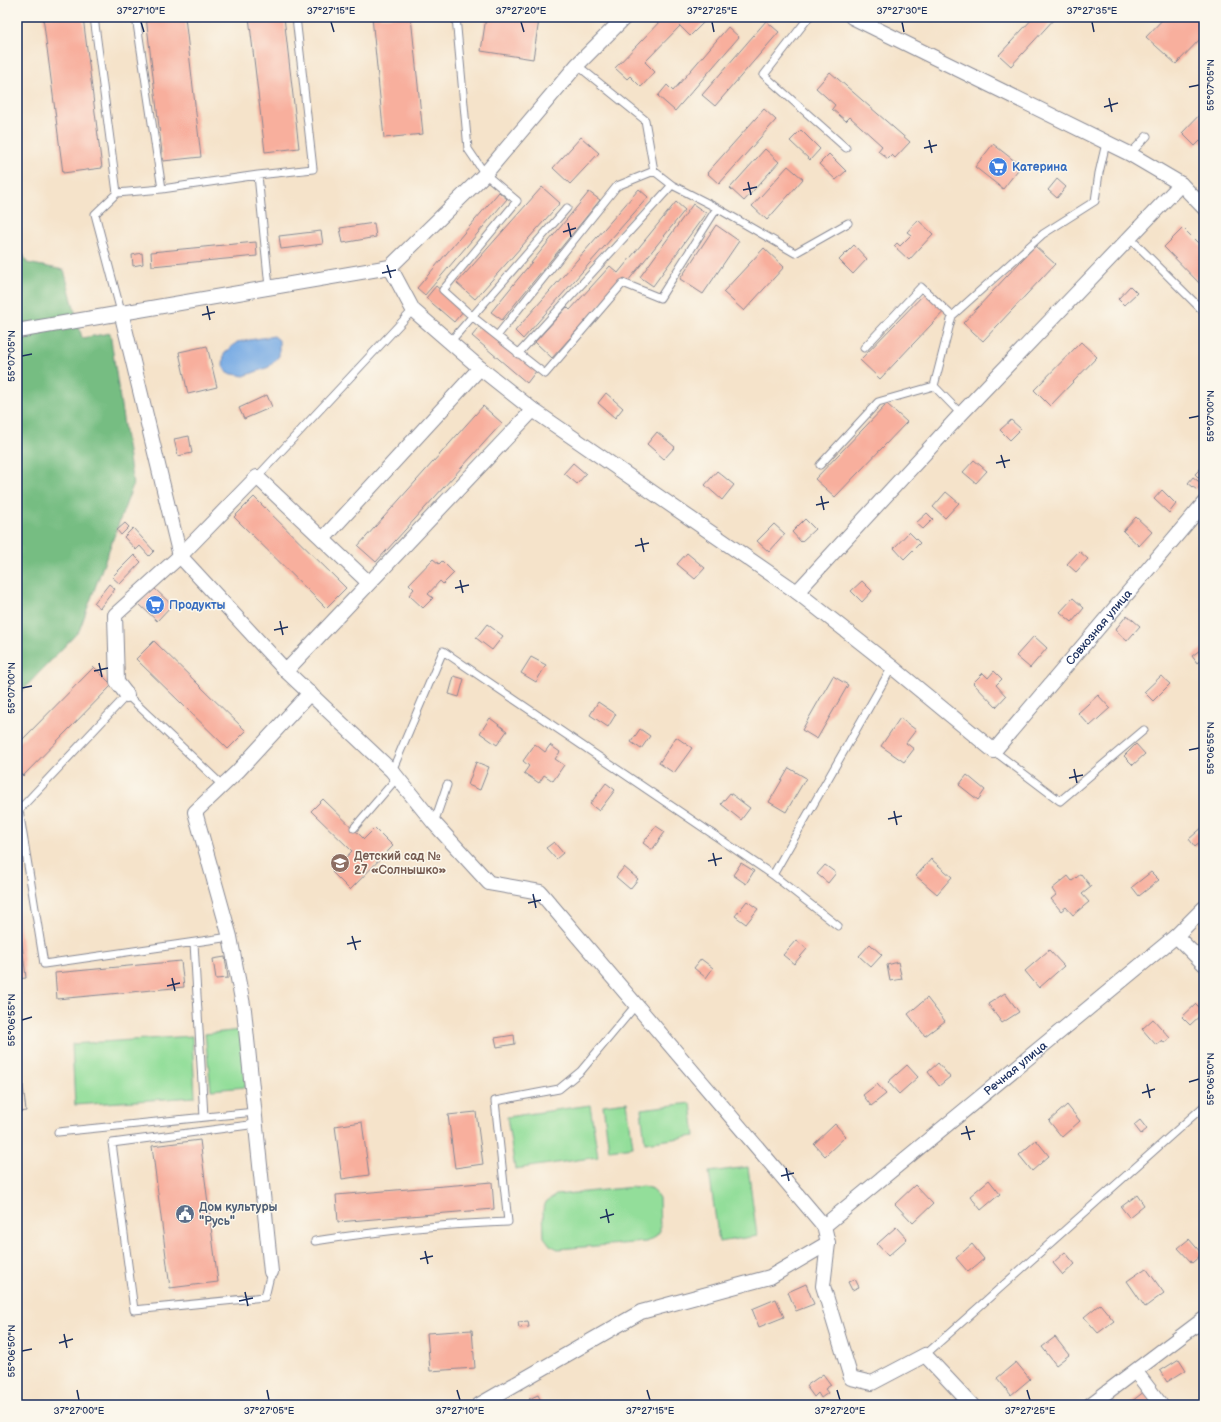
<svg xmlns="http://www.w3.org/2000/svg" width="1221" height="1422" font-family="'Balsamiq Sans',sans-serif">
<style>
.green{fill:#93de9a;stroke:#57867c}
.forest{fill:#76bd82;stroke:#487670}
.water{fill:#78abe4;stroke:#4a6da1}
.building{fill:#f8af9d}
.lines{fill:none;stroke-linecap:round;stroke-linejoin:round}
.lane-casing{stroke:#888994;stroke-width:9}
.street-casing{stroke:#888994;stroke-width:16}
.lane{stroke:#fff;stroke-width:7}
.street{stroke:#fff;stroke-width:14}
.ticks{fill:none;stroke:#1b2f5e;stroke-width:1.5}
.labels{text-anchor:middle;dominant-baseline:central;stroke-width:3;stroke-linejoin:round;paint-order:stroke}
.shop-label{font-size:12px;font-weight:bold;fill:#366cbe;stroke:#fbf7ec;text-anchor:start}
.street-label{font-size:12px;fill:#1b2f5e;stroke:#fbf7ec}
.education-label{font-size:12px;font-weight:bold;fill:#785e54;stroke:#fbf7ec;text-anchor:start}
.service-label{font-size:12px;font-weight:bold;fill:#4e5e75;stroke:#fbf7ec;text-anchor:start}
.neatline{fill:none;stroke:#1b2f5e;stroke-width:1.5}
.ticks-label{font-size:10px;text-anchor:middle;fill:#1b2f5e}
</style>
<rect width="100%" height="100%" fill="#fbf7ec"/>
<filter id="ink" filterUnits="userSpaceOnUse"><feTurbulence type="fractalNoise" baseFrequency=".025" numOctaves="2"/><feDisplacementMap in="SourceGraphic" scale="8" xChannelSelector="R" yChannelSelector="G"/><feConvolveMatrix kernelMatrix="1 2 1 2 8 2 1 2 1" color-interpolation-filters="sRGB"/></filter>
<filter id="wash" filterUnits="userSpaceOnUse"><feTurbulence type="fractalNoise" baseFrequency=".012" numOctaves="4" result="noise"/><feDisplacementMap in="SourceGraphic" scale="16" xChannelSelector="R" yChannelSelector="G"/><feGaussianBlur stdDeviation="0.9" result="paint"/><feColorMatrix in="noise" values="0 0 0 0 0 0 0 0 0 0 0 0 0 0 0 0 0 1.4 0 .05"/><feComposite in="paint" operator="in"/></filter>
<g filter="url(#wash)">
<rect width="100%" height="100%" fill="#f5e3ca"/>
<path class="green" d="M240,1030l6,57 -35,3 -6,-56z
M192,1036l3,61 -120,8 -3,-61z
M627,1102l6,45 -24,3 -6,-45z
M691,1103l4,33 -50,7 -4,-34z
M590,1105l8,52 -83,12 -8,-52z
M748,1167l9,69 -38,6 -10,-70z
M643,1186l10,3 6,9 1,33 -6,7 -8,4 -88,7 -8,-4 -6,-8 -1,-27 3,-8 10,-7z"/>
<path class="forest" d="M17,241l10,22 37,7 18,68 28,-5 23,152 -54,146 -62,65z"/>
<path class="water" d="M274,336l5,4v16l-10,11 -25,9 -17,-3 -4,-7 1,-12 13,-12z"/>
<g id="blocks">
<path class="building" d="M43,17h40l19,151 -39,5z
M146,17h39l16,140 -38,4z
M249,17h35l15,131 -34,4z
M372,17h39l12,117 -39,4z
M486,17h41l12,3 -6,39 -52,-8z
M664,17h45l-19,19 -10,-10 -35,36 10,10 -14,15 -11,-11 -3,3 -12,-11z
M1034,17h22l-45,49 -12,-11z
M1165,17h39v18l-28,29 -30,-27z
M766,21l13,11 -64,74 -13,-11z
M728,27l11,10 -64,74 -17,-15 9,-11 6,6z
M830,72l80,70 -15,16 -3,-3 -4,4 -10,-8 4,-5 -32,-29 -4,4 -14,-12 3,-4 -19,-17z
M764,109l12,11 -57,64 -12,-11z
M1204,110v35l-4,-4 -5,5 -13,-13z
M801,130l19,19 -10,11 -20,-19z
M581,137l18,16 -29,31 -17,-16z
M993,144l28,22 -18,23 -28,-22z
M765,149l14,13 -35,39 -14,-13z
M829,154l17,17 -10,9 -17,-16z
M788,166l15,13 -36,41 -15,-14z
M1057,179l9,8 -9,11 -9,-8z
M542,187l18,16 -85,96 -18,-16z
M639,189l9,8 -125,142 -8,-8z
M499,192l8,7 -82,96 -8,-7z
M589,192l11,8 -98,120 -11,-8z
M676,202l9,8 -57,71 -4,-3 -72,80 -17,-16 32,-35 3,3 40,-44 8,7z
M693,204l13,9 -53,73 -13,-9z
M918,220l15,14 -24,26 -15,-14 3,-3 3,3 11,-11 -4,-3z
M374,223l2,14 -33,6 -3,-15z
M716,225l23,16 -36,53 -23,-15z
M1183,228l21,21v39l-40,-41z
M321,231l2,13 -42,5 -2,-13z
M256,242l1,14 -105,10 -1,-14z
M854,245l13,14 -14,15 -14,-14z
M1035,246l20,18 -72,77 -20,-18z
M764,248l20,19 -40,44 -21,-19z
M142,253l1,11 -10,2 -1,-11z
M436,286l28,24 -10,12 -28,-24z
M1130,286l7,7 -13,12 -6,-6z
M929,289l19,18 -68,72 -20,-19z
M482,324l55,46 -10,13 -55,-47z
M1081,342l16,15 -47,49 -16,-16z
M207,346l10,41 -29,7 -9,-42z
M606,393l17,15 -8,10 -17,-15z
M267,395l5,12 -28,12 -5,-11z
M887,404l20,18 -72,75 -20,-18z
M483,406l19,17 -126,139 -18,-16z
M1011,420l10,9 -11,11 -10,-10z
M657,432l18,15 -11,12 -17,-15z
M189,436l3,17 -14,3 -4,-17z
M974,460l13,11 -11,12 -13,-11z
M573,463l13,11 -9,10 -13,-11z
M1201,468l3,2 -1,12 -8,-8z
M717,471l17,14 -12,15 -17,-15z
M1193,477l9,7 -5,6 -9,-7z
M1162,490l14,14 -7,9 -15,-14z
M946,492l13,11 -14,15 -12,-11z
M254,497l92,91 -20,20 -92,-91z
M927,513l6,6 -10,10 -7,-6z
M1136,517l16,15 -13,14 -16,-15z
M805,519l10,10 -14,13 -9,-10z
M125,523l4,4 -8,8 -4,-5z
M774,524l11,10 -16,18 -12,-11z
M133,528l21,23 -5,5 -9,-10 -4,4 -12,-13z
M909,532l11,11 -16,16 -10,-11z
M1079,551l9,8 -12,13 -9,-8z
M687,553l18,15 -10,11 -18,-15z
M134,555l7,7 -21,22 -8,-7z
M433,559l6,5 3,-3 12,12 -11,11 -3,-3 -12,13 5,4 -10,10 -14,-13 5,-6 -5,-5z
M862,581l10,10 -10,11 -11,-11z
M109,584l6,5 -15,19 -6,-5z
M154,588l18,17 -15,16 -18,-17z
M1073,598l11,10 -12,14 -12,-10z
M1127,615l13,11 -13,15 -12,-11z
M487,624l16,12 -11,14 -16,-12z
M1034,636l13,12 -17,20 -14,-12z
M154,641l92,90 -18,18 -92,-90z
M1204,647v10l-7,6 -5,-7z
M531,657l15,8 -10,17 -15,-9z
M94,667l18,18 -89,91 -6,-6v-25z
M994,671l8,8 -6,6 10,11 -10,11 -23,-24 10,-10 5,5z
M454,676l10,3 -5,18 -10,-3z
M833,676l15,9 -31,54 -15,-9z
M1161,676l9,8 -17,17 -9,-9z
M1098,695l12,13 -20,18 -12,-13z
M598,702l18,12 -8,13 -18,-12z
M490,718l17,13 -10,14 -17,-12z
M900,718l16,12 -10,13 8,6 -10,13 -23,-16z
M640,729l10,7 -9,13 -10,-7z
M676,737l16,11 -18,25 -15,-10z
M535,744l10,8 5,-7 10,7 -5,7 9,6 -11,16 -9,-6 -5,8 -15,-10 5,-7 -6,-5z
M1136,744l9,10 -12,11 -9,-9z
M476,762l13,5 -9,23 -12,-5z
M789,768l17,10 -20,34 -17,-10z
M967,775l18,15 -7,10 -19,-15z
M606,783l9,7 -16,21 -9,-7z
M730,793l20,15 -9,12 -20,-16z
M323,799l41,40 11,-11 18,18 -43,44 -18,-18 20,-21 -41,-40z
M656,826l9,6 -13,18 -9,-7z
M1204,826v13l-9,8 -6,-8z
M554,842l9,11 -7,6 -10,-11z
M931,859l21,18 -15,17 -21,-18z
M741,863l13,8 -8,13 -13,-9z
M825,865l11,8 -8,10 -11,-9z
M624,867l14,12 -8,10 -14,-12z
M1151,872l8,8 -20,16 -7,-9z
M1081,874l10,13 -9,7 7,8 -16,13 -7,-8 -5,4 -10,-12 5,-4 -4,-6 16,-13 4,5z
M17,901l9,77 -9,1z
M747,901l11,8 -12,15 -11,-8z
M796,940l11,9 -13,15 -11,-9z
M870,944l12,11 -11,12 -12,-11z
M1049,950l15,16 -25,22 -14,-17z
M225,957l3,21 -12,1 -3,-20z
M701,959l12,9 -7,10 -12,-10z
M181,961l3,26 -127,12 -2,-26z
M898,962l4,17 -12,2 -3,-16z
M1005,993l14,19 -17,11 -14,-19z
M927,998l18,23 -20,15 -17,-22z
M1196,1004l8,8 -14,13 -8,-8z
M1153,1019l17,19 -6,5 -2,-3 -6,5 -14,-16z
M17,1033l9,78 -9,1z
M514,1035l1,9 -18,3 -2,-9z
M938,1063l12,14 -11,9 -11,-14z
M907,1065l11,12 -19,17 -11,-12z
M877,1084l9,10 -15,12 -8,-11z
M1067,1105l13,16 -18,16 -13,-16z
M476,1112l7,52 -28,4 -7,-53z
M1140,1120l7,9 -6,5 -7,-9z
M362,1122l7,53 -27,4 -7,-53z
M835,1124l11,12 -21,20 -11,-12z
M200,1140l18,142 -48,6 -18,-142z
M1036,1140l13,16 -17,15 -13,-16z
M989,1180l11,14 -19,16 -11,-14z
M492,1182l2,27 -156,13 -2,-27z
M915,1185l18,19 -20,19 -18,-19z
M1137,1195l7,10 -15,12 -8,-10z
M896,1227l11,12 -19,17 -11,-12z
M1189,1239l13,15 -10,9 -14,-15z
M972,1244l12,15 -16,13 -12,-14z
M1065,1252l10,12 -12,11 -10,-12z
M1146,1268l18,25 -19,14 -18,-26z
M855,1279l4,8 -7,3 -4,-8z
M806,1284l8,20 -18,7 -8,-19z
M776,1299l8,18 -25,10 -7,-18z
M1100,1304l14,17 -16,12 -14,-16z
M528,1321l1,6 -10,1 -1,-6z
M472,1330l3,38 -45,3 -3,-38z
M1055,1337l14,18 -13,10 -14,-18z
M1179,1359l7,11 -19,12 -7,-11z
M1016,1362l14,17 -19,16 -14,-17z
M823,1374l8,11 -6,4 3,4 -7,5 -3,-5 -4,4 -8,-11z
M1145,1391l11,14h-29z
M538,1395l5,10h-11l-3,-6z"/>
</g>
</g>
<g filter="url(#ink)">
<use href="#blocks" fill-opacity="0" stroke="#888994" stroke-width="1"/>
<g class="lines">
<g class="lane-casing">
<path id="lane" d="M94,17l23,176 -22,21 26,98
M136,17l26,172 96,-14 55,-6 -17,-152
M456,17l12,132 17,25 32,27 -74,89 30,27 72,57 78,-91 37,15 57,-90 -45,-23
M809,17l-45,58 82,73
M1130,154l17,-18
M258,175l11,112
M117,193l45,-4
M717,208l78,45 53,-30
M1129,237l75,75
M497,336l120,-150 37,-15 -9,-51 -68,-55
M450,342l117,-134
M864,348l57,-61 31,29 91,-82 52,-33 4,-28 7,-30
M518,354l154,-169 -18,-14
M934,386l27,28
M820,465l58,-63 56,-16 18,-70
M257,477l156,-167
M994,751l66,50 84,-71
M392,771l51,-120 330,224 65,51
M222,785l-95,-90 -108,115 25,154 186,-27
M434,823l13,-38
M354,828l42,-49
M773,875l119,-208
M194,943l10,174
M257,1124l-145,19 22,167 131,-13 6,-25
M58,1132l197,-20
M315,1241c64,-10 128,-17 193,-19l-13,-121 64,-12 22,-18 55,-66
M925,1355l279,-249"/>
</g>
<g class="street-casing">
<g id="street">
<path d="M852,17l278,137 51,30 23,24"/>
<path id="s1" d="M390,267l23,43 67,58 53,42 264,182 95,75 102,84 210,-248"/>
<path d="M121,312l59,244 106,115 106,100 42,52 55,60 51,9 284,334 4,17 -58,34 -129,35 -162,93"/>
<path d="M17,331l373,-64 95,-93 92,-109 48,-48"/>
<path d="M323,539l157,-171"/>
<path d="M797,592l164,-178 220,-230"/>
<path d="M286,671l247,-261"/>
<path d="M127,695l-10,-13 -2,-67 65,-59 77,-79 111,105"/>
<path d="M1176,936l28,28"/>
<path id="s2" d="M824,1226l352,-290 28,-28"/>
<path d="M828,1243l-5,43 28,92 21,5 53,-28 47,50"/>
<path d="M271,1272l-27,-262 -14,-73 -35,-125 43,-41 72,-78"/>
<path d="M1136,1372l25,33"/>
<path d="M1090,1405l114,-86"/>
</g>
</g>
<use href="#lane" class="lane"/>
<use href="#street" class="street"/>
</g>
</g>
<path class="ticks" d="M141,22l3,10M331,22l3,10M521,22l3,10M712,22l2,10M902,22l2,10M1092,22l2,10M1189,87l10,-2M1109,98l3,14M1104,107l14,-4M929,140l3,13M924,148l13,-3M748,182l3,13M743,190l14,-3M568,223l3,14M563,232l13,-4M387,265l4,13M382,273l14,-3M207,306l3,14M202,315l13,-3M22,356l10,-2M1189,418l10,-2M1001,455l4,13M996,463l14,-3M821,496l3,14M816,505l13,-3M641,538l3,14M635,546l14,-3M460,580l3,13M455,588l14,-3M280,621l3,14M274,630l14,-3M99,663l3,14M94,671l14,-3M22,688l10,-2M1189,750l10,-2M1074,769l3,14M1069,778l14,-3M894,811l3,14M888,819l14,-3M713,853l3,13M708,861l14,-3M533,894l3,14M528,903l13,-3M352,936l4,14M347,944l14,-3M172,978l3,13M167,986l13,-3M22,1020l10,-3M1189,1082l10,-3M1147,1084l3,14M1142,1093l13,-4M966,1126l4,14M961,1134l14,-3M786,1168l3,13M781,1176l13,-3M606,1209l3,14M600,1218l14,-4M425,1251l3,13M420,1259l13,-3M245,1292l3,14M239,1301l14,-3M64,1334l3,14M59,1343l14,-4M22,1351l10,-2M77,1390l2,10M267,1390l2,10M457,1390l3,10M647,1390l3,10M837,1390l3,10M1027,1390l3,10"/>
<defs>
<g id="supermarket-disc" transform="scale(1)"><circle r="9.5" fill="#3f7fe0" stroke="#fbf7ec"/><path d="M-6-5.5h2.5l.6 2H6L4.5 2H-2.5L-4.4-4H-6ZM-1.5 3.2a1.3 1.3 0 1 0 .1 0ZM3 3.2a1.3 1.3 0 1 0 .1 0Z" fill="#fff"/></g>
<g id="school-disc" transform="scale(1)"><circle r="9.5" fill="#8d6e63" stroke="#fbf7ec"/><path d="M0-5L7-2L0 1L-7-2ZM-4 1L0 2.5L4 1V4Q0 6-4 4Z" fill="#fff"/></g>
<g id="civic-disc" transform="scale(1)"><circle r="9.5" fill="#5c6f8a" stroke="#fbf7ec"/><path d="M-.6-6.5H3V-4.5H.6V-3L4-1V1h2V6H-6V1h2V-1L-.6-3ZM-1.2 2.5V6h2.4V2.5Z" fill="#fff"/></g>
</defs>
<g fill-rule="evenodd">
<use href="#supermarket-disc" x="998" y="167"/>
<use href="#supermarket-disc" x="155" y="605"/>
<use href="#school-disc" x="340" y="863"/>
<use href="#civic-disc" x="185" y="1214"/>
</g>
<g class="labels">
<g class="shop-label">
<text x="1012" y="167">Катерина</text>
<text x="169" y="605">Продукты</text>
</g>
<g class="street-label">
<text stroke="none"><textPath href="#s1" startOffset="941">Совхозная улица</textPath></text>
<text stroke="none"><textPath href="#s2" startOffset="248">Речная улица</textPath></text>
</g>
<g class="education-label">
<text x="354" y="856">Детский сад №<tspan x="354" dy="14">27 «Солнышко»</tspan></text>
</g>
<g class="service-label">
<text x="199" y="1207">Дом культуры<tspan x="199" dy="14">"Русь"</tspan></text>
</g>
</g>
<rect width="1221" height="1422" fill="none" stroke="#fbf7ec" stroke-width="44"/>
<rect x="22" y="22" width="1177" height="1378" class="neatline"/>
<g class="ticks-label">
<text x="141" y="14">37°27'10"E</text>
<text x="331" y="14">37°27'15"E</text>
<text x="521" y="14">37°27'20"E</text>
<text x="712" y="14">37°27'25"E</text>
<text x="902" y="14">37°27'30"E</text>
<text x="1092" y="14">37°27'35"E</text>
<text transform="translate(1210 85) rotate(-90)" y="4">55°07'05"N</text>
<text transform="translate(11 356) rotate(-90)" y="4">55°07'05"N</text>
<text transform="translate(1210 416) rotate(-90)" y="4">55°07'00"N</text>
<text transform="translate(11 688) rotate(-90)" y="4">55°07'00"N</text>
<text transform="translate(1210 748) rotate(-90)" y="4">55°06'55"N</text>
<text transform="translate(11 1020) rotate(-90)" y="4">55°06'55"N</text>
<text transform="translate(1210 1079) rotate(-90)" y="4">55°06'50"N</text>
<text transform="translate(11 1351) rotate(-90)" y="4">55°06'50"N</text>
<text x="79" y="1414">37°27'00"E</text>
<text x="269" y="1414">37°27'05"E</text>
<text x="460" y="1414">37°27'10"E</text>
<text x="650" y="1414">37°27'15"E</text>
<text x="840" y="1414">37°27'20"E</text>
<text x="1030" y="1414">37°27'25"E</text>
</g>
</svg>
